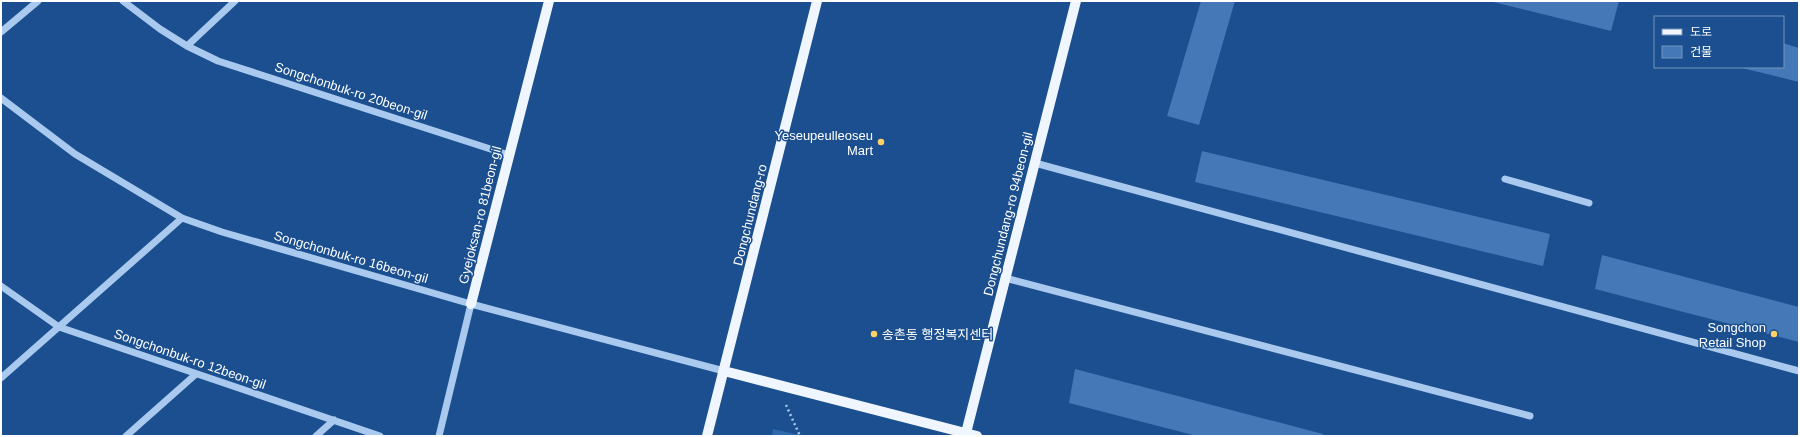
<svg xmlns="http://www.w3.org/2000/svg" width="1800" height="437" font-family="Helvetica,'Noto Sans KR',sans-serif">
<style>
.green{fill:#2e69ad}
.building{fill:#4478b7}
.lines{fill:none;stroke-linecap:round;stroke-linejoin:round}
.path{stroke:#a9c9ee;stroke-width:2.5;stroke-dasharray:2 3;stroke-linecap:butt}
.minor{stroke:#a9c9ee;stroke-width:7}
.major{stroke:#f0f6ff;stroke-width:10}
.poi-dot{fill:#ffd166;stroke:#1b4f8f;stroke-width:1.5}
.labels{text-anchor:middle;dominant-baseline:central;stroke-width:3;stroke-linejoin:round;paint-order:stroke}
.street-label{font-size:13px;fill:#fff;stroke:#1b4f8f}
.poi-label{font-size:13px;fill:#fff;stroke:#1b4f8f;text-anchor:end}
</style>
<rect width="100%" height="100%" fill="#1b4f8f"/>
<path class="green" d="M773,429l31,7h-32z"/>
<path class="building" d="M1201,1h34l-36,124 -32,-9z
M1489,1h130l-8,30z
M1783,43l16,5v34l-57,-14 41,-1z
M1202,151l348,83 -7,32 -348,-84z
M1602,255l197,52v35l-204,-53z
M1075,369l248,65v2h-126l-128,-33z"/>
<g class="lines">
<path class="path" d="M786,405l14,31
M839,435v1"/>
<path class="minor" d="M123,1l37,28 27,17 31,15 291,94
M1,32l37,-31
M187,46l48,-45
M1,98l74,56 107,64 40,14 249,72 253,67
M1035,163l764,208
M1505,179l84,24
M1005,278l525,138
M1,286l58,41 321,109
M1,378l181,-160
M126,436l70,-62
M316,436l18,-16
M439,436l32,-132"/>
<path class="major" d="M471,304l78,-303
M724,371l253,65
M966,433l110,-432
M707,436l110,-435"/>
</g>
<g class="poi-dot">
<circle cx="881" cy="142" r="4"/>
<circle cx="874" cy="334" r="4"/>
<circle cx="1774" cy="334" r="4"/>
</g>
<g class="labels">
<g class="street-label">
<text transform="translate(351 91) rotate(18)">Songchonbuk-ro 20beon-gil</text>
<text transform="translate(1008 214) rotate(-76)">Dongchundang-ro 94beon-gil</text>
<text transform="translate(480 215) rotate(-76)">Gyejoksan-ro 81beon-gil</text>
<text transform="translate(750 215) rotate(-76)">Dongchundang-ro</text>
<text transform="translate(351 257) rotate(16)">Songchonbuk-ro 16beon-gil</text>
<text transform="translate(190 359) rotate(19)">Songchonbuk-ro 12beon-gil</text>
</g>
<g class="poi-label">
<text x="873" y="135">Yeseupeulleoseu<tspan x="873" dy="15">Mart</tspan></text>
<text x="1766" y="327">Songchon<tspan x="1766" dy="15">Retail Shop</tspan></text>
<text x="882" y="334" text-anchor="start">송촌동 행정복지센터</text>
</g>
</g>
<rect width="1800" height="437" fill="none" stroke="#ffffff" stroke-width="4"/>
<rect x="1654" y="16" width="130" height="52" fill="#1b4f8f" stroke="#7695bc"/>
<rect x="1662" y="29" width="20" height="6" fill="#f0f6ff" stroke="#7695bc"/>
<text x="1690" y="36" font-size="12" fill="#ffffff">도로</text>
<rect x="1662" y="46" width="20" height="12" fill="#4478b7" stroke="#7695bc"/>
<text x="1690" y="56" font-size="12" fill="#ffffff">건물</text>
</svg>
